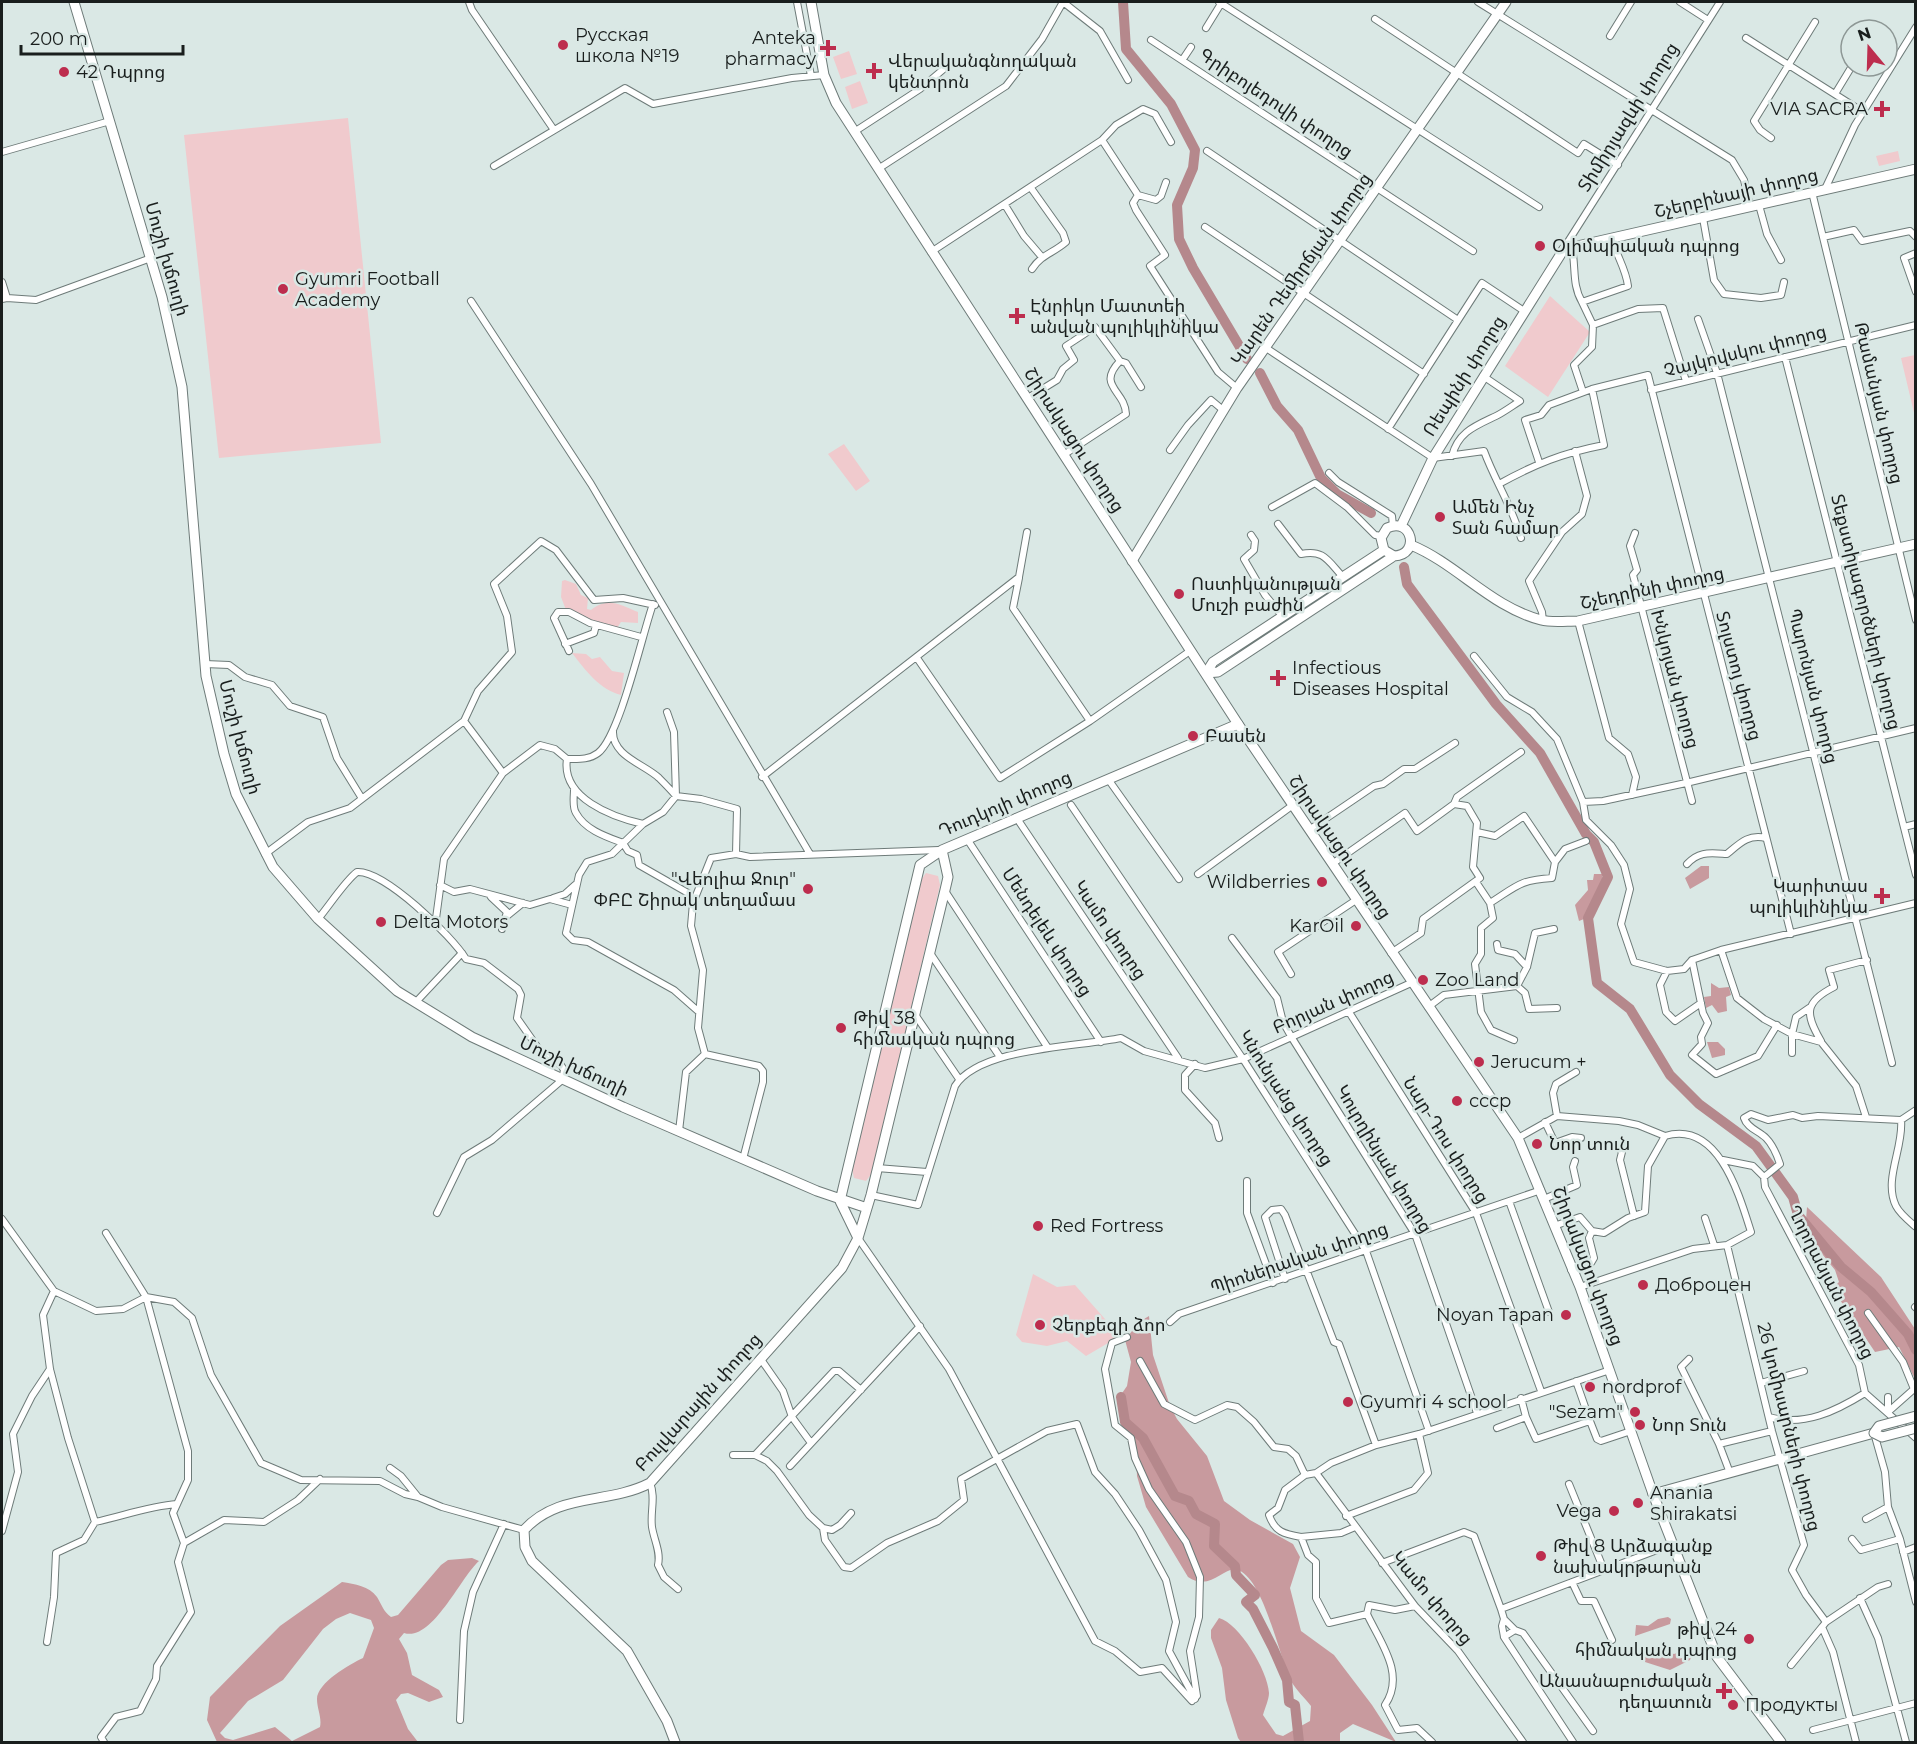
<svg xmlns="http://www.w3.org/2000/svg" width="1917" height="1744" font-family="Montserrat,'Noto Sans Armenian',sans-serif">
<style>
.green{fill:#f0cacd}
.forest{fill:#c89a9e;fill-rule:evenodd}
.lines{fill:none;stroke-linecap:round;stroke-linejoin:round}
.river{stroke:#b5888c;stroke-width:10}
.street-casing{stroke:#6e7b79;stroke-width:8}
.secondary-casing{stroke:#6e7b79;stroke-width:11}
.primary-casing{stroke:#6e7b79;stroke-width:11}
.street{stroke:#fff;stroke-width:6}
.secondary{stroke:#fff;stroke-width:9}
.primary{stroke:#fff;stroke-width:9}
.primary-bridge-casing{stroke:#6e7b79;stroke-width:11;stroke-linecap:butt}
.primary-bridge{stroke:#fff;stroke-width:9}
.poi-dot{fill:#bd2d4e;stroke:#dae8e5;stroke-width:2}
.labels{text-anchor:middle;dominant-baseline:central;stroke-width:5;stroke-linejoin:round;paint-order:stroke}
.poi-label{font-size:18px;fill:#191e1d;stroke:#dae8e5;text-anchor:start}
.street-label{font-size:18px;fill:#191e1d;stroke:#dae8e5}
</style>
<rect width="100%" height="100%" fill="#dae8e5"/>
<path class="green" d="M849,51l8,23 -16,5 -8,-22z
M860,81l8,22 -16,6 -7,-22z
M348,118l33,325 -162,15 -35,-323z
M1898,151l2,10 -21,5 -3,-10z
M1550,296l40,36 -42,65 -43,-31z
M1915,355h1l-1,62 -14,-59z
M844,444l26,37 -14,10 -28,-37z
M565,580l11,4 5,11 7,3 -1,11 4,1c16,-14 30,-5 47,2v11l-17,-1 -4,6 -32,-8 -19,-10 -5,-13 1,-16z
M572,653l14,1 6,5 8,-2 12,14 12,2 -3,22c-22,-6 -35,-24 -49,-42z
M926,873l12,3 2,9 -68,288 -6,8 -12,-3 -2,-9 69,-289z
M1033,1274l24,13 18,-2 45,51 -34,20 -19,-15 -20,5 -25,-4 -6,-7z"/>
<path class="forest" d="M1701,866h8v12l-19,11 -5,-11z
M1594,874h8l1,5 -19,40 -5,2 -4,-16 13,-15 -1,-10h6z
M1711,983l8,5 10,-1 2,8 -5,2 1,14 -9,2 -6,-8 -6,3 -2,-11 7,-1z
M1707,1042h11l7,7v6l-13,3z
M1807,1207l74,70 34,52v50l-16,-32 -24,5 -43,-64 7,-6 -4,-12 -30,-37z
M1149,1316l4,39 17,51 7,13 30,37 17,45 26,19 43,24 7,13 -10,31 11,43 33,24 38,50 24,37 -43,-18 -13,9v9h-99l-3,-4 -12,-38 -4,-32 -11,-30v-8l8,-12c20,5 49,53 50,75 0,6 -4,15 -6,22l13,19 7,2 27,-15 1,-15c-6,-8 -15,-16 -20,-25 -12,-26 -26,-94 -49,-109 -16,-12 -29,22 -54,5l-42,-70 -9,-31 -1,-24 -15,-31 -3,-22 9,-13 4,-24 -6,-22 14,-18z
M472,1558l7,3c-19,17 -47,81 -75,72l-5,6 8,14 5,22 27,15 4,7 -14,5 -21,-9 -7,1 -5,6 12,29 10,13h-201l-10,-22 3,-23 70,-71 62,-44c13,2 27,4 35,15 5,8 6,14 14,20l7,-2 43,-50 7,-5zM350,1613l21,7 3,8 -11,30c-13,6 -46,25 -46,41 0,10 5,18 3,28l-28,14 -17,-14 -42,13 -8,-2 -5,-5 28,-32 35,-21 40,-51 13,-10z
M1668,1617l3,2 -1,5 -35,12 1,-11 12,1 10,-7z
M1688,1649l5,2 -3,9 -20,10 -25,-8v-7l16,-5 13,4z"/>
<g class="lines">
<path class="river" d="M1123,2l3,47 45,55 24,46 -2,18 -16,37 2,34 14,29 54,91
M1260,373l17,33 21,24 23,48 16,16 34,19
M1404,567l3,17 89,120 44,49 46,81 8,8 14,35 -20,41 9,65 33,26 40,66 29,29 57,42 37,51 5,18 43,52 30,25 37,42 8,16
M1121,1397l4,25 18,16 32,58 14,5 7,13 19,10 -1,22 21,20 1,9 19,20 -9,7 7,7 20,39 14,32 2,22 6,3 4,37"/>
<g class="street-casing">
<path id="street" d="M469,2l3,8 82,120
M797,2l14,74
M1063,2l37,29 28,49
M1219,2l320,205
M1478,2l254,158 12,20 6,27
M1680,2l28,18
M1375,19l203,134 6,-9 34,21
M1206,28l16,-26
M1610,36l21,-34
M1746,38l117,74
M1151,40l322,211
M1183,59l8,-12
M1835,94l17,-28
M854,132l66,-43 32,-27
M1771,138l-11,-8 -6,-9 61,-99
M1102,140l14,-15 27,-16 12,5 16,28
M1207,151l251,169
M2,152l108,-31
M494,166l131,-78 28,16 139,-26 32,-3
M878,169l128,-83 36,-47 21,-37
M1031,188l32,45 3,9c-14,12 -24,12 -34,27
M1825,189l30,-64 61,-98
M1812,192l104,428
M1138,195l18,5 5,-4 5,-14
M1005,205l19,31 17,20
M1759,205l8,29 14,26
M1703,218l11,62 10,14 37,4 20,-3 3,-13
M1205,227l219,147
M1823,237l31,-7 8,11 48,-10 6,6
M1564,248l156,-246
M1572,248c4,20 0,37 10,54l46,-16c-2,-17 -11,-29 -16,-47
M931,252l171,-112 36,55 -5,8 3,7 29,45 -15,11 68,106 19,16
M1916,253l-12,5 12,34
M2,282l5,16 -5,1
M7,298l29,2 115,-42
M471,301l120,183 219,370
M1582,302l11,23 45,-16 25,-1 23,73
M1698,319l19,54 175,690
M1266,348l167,110 51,-7c11,30 28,55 37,87
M1785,357l131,518
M1120,361l6,2 15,24
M1651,390l265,-65
M1583,392l-9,-27 18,-18 1,-22
M1028,398l29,-18 6,-11 11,-9 -8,-14 29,-19 25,34c-24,25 5,29 6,53l-61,40
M1388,429l94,-146 42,28
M1170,450l18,-25 23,-25 12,10
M1452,456c6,-24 23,-30 44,-40 8,-4 16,-10 24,-15l-37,-25
M1539,462l-14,-42 16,-5 8,-10 43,-16
M1329,473l9,9 54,34 1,10
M1499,484c36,-20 64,-31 105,-39l-12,-56 56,-14 143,559
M1272,507l43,-24 32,24 28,28 7,1
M1278,524l23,30c23,-5 27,7 42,23
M1635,533l-5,13 7,24 -4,5 59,226
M1251,535l4,6 -1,9 -10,9 21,36 18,22
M1019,578l-6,30 77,113
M1543,621l-1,-9 -13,-31 33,-49 20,-18 5,-18 -12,-45
M1578,621l31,117 19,16 8,23 -4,18
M565,644l29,-11 2,-8
M569,651l-15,-33 4,-6h11l21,11 51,14
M1474,656l33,41 25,15 25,27 26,63 3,18 25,25 13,20 6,24 -9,35 13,38 33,9 17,-2 8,-9 29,-10 195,-47
M917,658l83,120 90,-57 100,-70
M205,664l24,1 16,12 27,8 18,21 33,11 14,41 24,39
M464,721l14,-30 34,-39 -5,-36 -13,-32 47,-43 15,9 38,50 29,-2 32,7
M613,731c-1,25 31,33 46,47 6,6 12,12 17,18l-2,-64 -7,-20
M567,759c-6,39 45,58 76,65l20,-12 13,-16 25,3 36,10 -1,45
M762,777l257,-200 8,-45
M1108,779l71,100
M574,790c0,6 -2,17 2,23 9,17 31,24 47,30l5,8 9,4 2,10 49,28 5,10 -2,23 12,44 -5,58 7,26 -19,18 -7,59
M1583,802l20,-1 83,-18 230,-55
M1454,804l3,-7 64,-45
M1071,805l172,254 123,192 63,180
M1016,817l162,241
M643,824l-31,30 -25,8 -8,13 -13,58 7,7 15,2 86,48 25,22
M1904,827l12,-3
M1309,830l65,-44 9,-2 21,-15h11l40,-26
M967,839l134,203
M265,854l43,-32 42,-14 114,-87 39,52
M1555,862l10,-13 21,-8
M1332,864l73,-51 12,18 37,-27 13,2 10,17 -4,44 7,11 -57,41 -2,14 -30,20
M1687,864c12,-13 22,-11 40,-10 13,-11 21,-20 39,-16
M1198,874l95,-69
M1476,882l14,21c27,-17 29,-23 62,-25l3,-16 -31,-46 -29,20 -18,-4
M440,885l14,7 16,-3 60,16 20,-6 22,6
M945,891l103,157
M491,897l16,15 -5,17
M553,898l12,-4 10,-9
M693,903l18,-45 25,-4 14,3 189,-7
M1490,903l3,15 -12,10v26l-6,10 6,48 10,18 23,10
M507,916l16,-13
M318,919c11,-13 27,-38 39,-47 27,-2 95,64 109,87l18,4 34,26 3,6 -4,23 26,37 18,10 3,5 -2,10 -70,60 -28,17 -27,56
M435,926l9,-67 59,-86 37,-28 15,4 12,10c11,0 22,1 31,-6 22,-17 44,-118 55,-149
M1232,938l45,60 6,24 9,16 123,196 62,179
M1497,944l1,6 17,4 12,13
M1721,950l16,48 27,21 28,15 29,8 35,44 10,31
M930,953l70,104
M1692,960l11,53 5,10 -7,14 1,7 -10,11 24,19 42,-18 19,-31
M1667,971l-7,14 6,27 9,9 26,-18
M1291,974l-13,-22 78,-52
M1517,986l8,7 4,16 28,-1
M415,1003l47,-50
M1428,1007l16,-12 73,-9 10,-19 8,-34 19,-4
M1349,1012l127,201 65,178
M914,1013l45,66
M1821,1041c-16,-27 -17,-39 13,-54l-5,-17 38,-10
M1792,1053v-19l4,-17 13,-9
M705,1054l54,12 4,5v11l-20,77
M1195,1064l-10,11v15l30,33 4,15
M1557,1116l-4,-23 3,-9 20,-12
M1901,1120c3,27 -18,60 -5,86 4,8 13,15 20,21
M1545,1122l10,21 17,-6 9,1
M1518,1138l39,-22 62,5 19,4 27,11c53,-16 74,58 86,96l-24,13 -34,4 -113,38
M1618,1147l4,5 -2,8 14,56
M1723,1160l30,6 11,11
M877,1168l50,4
M1247,1181v32l26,70
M871,1195l47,10 37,-119c25,-39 123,-39 166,-48l23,13 61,17 38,-9 168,-76
M1544,1199l33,-14 -4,-18 2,-6
M1509,1201l40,111
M1705,1218l9,27
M2,1219l52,72 -11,24 7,54 18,69 27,84 -11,18 -28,13 -2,44 -7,45
M1554,1226l26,-9 12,14 12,2 24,-15 17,-6 3,-46 17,-30
M858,1238l91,131 146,272 20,10 25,21 22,-4 30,33 5,-5 -7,-45 9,-34 1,-40 -14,-35 -37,-53 -14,-31 -4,-20 -16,-13 -10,-56 7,-26 15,-6
M1727,1245l45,186 32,114 -12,25 14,25 20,27 -4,5 11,25 23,90
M1571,1270l20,-7 3,-5 -5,-20 3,-7
M1285,1279l-20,-62 7,-7 9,-1 4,6 49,127 5,2 37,101
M54,1291l42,20 27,-2 23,-12 28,5 18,16 19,57 50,88 40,17 79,1 25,13 13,3
M1915,1307l1,1
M1868,1313l35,49 11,27 -26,23v-15
M1170,1322l9,-8 362,-124
M760,1358l23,33 9,26 19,26
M1689,1359l-8,8 38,77 11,29
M1140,1361l24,43 31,16 32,-15 10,2 17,15 20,25 14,2 8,7 9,19
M1576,1381l14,40
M1761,1383l43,-12
M1865,1393l-6,-28 -94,-178 -1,-10 16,-13c-3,-9 -7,-19 -14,-26 -7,-7 -19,-10 -22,-20l7,-4 17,6 25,-5 9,3 16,-2 83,4 15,-10
M1526,1417l10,22 54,-18 7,18 4,2 30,-10
M1769,1417c35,10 67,-6 96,-24l51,45
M1497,1428l29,-11 -5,-19
M1874,1433l11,39 3,35 12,32 16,63
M1719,1444l53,-13
M733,1455h22l79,-84h5l22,19
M755,1455l12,6 10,10 32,44 14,13 2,12 19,27 7,1 36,-25 51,-22 26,-21 -3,-21 86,-48 30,-7 18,48 20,22 24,36 27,50 10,42 -7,29 26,48
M790,1466l130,-140
M390,1468l11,8 17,21 24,10 82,23
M1316,1473l99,133 43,45 65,91
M650,1483c6,14 0,29 2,44 2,13 9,25 6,38l6,12 14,12
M1569,1484l35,86
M1346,1516l68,-26 14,-17 -9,-39
M1866,1519l22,-12
M95,1522c28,-6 54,-16 82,-18
M1355,1527l-14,6 -40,4 7,18 8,7v36l13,25 38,-9
M823,1528l9,2 8,-5 11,-12
M2,1531l16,-59 -5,-38 19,-38 18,-27
M1301,1537c-17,-3 -26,-5 -32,-22l9,-7 7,-18 20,-15 11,-2 15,-10 45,-18 43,-11 191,-64
M1852,1539l9,11 39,-11
M184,1543l40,-23 40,2 34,-22 22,-21
M1903,1552l13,-5
M1382,1563l82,-31 10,4 27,73 172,-65
M1572,1582l9,19h13l18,39
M1860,1598l18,40 28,104
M1501,1609l3,10 11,11
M1367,1614c13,28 39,60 18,91l13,25 19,-2 15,14
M1367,1614l2,-9 26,5 20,-4
M1504,1619l-2,7 2,11 69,105
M1826,1622l52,-35 10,-3
M1504,1637l11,-7 8,3 70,98
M1791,1665l31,-38
M460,1720l4,-89 9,-39 31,-68
M1813,1730l103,-27
M104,1742l-3,-5 15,-20 24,-6 16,-32 1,-13 34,-54 -13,-50 6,-19 -11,-30 15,-33v-29l-42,-154 -40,-64"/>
</g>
<g class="secondary-casing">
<path id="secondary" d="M74,2l88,295 20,90 24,289 18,78 12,40 37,73 45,52 79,72 75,46 151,70 194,84 50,17
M1401,526l32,-68 131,-209 352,-80
M1411,545c46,19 80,62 130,75 11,3 25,1 37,1l338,-77
M1132,561l105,-173 269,-386
M1206,673l12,-1 176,-116c27,-1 18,-40 -7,-28l-6,10 3,12 10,6
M1206,673l7,-11 171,-112
M858,1238l-18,-37 80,-336 22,-15 296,-126
M1653,1494l64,163 64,85
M675,1742l-8,-21 -40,-70 -95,-90 -7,-14 -1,-17c35,-38 83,-25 126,-47l192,-215 16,-30 13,-43 74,-305 3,-13 -6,-27"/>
</g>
<g class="primary-casing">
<path id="primary" d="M811,2l13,73 12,28 402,621 280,414 62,149 73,207 221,-61"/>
</g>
<use href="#street" class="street"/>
<use href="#secondary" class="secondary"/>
<use href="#primary" class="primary"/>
<g class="primary-bridge-casing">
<path id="primary-bridge" d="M1916,1416l-37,10 -5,7 8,4 34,-9"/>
</g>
<use href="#primary-bridge" class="primary-bridge"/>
</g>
<g class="poi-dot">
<circle cx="563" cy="45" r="6"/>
<path d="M825 39h6v6h6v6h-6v6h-6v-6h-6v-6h6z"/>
<path d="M871 62h6v6h6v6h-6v6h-6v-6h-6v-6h6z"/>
<circle cx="64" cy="72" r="6"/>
<path d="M1879 100h6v6h6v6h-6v6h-6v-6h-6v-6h6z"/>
<circle cx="1540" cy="246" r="6"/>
<circle cx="283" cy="289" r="6"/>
<path d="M1014 307h6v6h6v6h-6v6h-6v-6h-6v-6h6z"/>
<circle cx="1440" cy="517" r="6"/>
<circle cx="1179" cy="594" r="6"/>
<path d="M1275 669h6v6h6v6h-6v6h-6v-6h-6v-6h6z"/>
<circle cx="1193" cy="736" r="6"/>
<circle cx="1322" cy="882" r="6"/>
<circle cx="808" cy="889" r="6"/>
<path d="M1879 887h6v6h6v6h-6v6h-6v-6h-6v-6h6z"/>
<circle cx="381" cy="922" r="6"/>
<circle cx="1356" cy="926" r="6"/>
<circle cx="1423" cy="980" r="6"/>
<circle cx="841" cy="1028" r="6"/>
<circle cx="1479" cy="1062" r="6"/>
<circle cx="1457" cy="1101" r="6"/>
<circle cx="1537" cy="1144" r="6"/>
<circle cx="1038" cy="1226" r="6"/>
<circle cx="1643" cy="1285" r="6"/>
<circle cx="1566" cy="1315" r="6"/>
<circle cx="1040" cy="1325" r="6"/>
<circle cx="1590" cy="1387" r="6"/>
<circle cx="1348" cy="1402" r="6"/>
<circle cx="1635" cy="1412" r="6"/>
<circle cx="1640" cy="1425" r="6"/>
<circle cx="1638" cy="1503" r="6"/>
<circle cx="1614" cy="1511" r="6"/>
<circle cx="1541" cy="1556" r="6"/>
<circle cx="1749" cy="1639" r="6"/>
<path d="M1721 1682h6v6h6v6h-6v6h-6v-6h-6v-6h6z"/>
<circle cx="1733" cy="1705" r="6"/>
</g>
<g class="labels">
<g class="poi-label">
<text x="575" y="35">Русская<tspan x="575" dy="21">школа №19</tspan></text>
<text x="816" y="38" text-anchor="end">Anteka<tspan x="816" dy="21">pharmacy</tspan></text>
<text x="888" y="61">Վերականգնողական<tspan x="888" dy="21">կենտրոն</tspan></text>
<text x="76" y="72">42 Դպրոց</text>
<text x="1868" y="109" text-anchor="end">VIA SACRA</text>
<text x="1552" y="246">Օլիմպիական դպրոց</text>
<text x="295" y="279">Gyumri Football<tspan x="295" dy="21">Academy</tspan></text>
<text x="1030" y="306">Էնրիկո Մատտեի<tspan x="1030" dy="21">անվան պոլիկլինիկա</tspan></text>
<text x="1452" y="507">Ամեն Ինչ<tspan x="1452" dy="21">Տան համար</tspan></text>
<text x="1191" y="584">Ոստիկանության<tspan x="1191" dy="21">Մուշի բաժին</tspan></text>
<text x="1292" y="668">Infectious<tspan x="1292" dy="21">Diseases Hospital</tspan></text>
<text x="1205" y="736">Բասեն</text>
<text x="796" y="879" text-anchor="end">"Վեոլիա Ջուր"<tspan x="796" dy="21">ՓԲԸ Շիրակ տեղամաս</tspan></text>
<text x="1310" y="882" text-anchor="end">Wildberries</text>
<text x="1868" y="886" text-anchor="end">Կարիտաս<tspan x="1868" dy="21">պոլիկլինիկա</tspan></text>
<text x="393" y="922">Delta Motors</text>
<text x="1344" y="926" text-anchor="end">KarOil</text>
<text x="1435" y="980">Zoo Land</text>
<text x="853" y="1018">Թիվ 38<tspan x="853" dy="21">հիմնական դպրոց</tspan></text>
<text x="1491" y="1062">Jerucum +</text>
<text x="1469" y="1101">ссср</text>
<text x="1549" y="1144">Նոր տուն</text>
<text x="1050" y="1226">Red Fortress</text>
<text x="1655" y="1285">Доброцен</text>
<text x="1554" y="1315" text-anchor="end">Noyan Tapan</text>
<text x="1052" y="1325">Չերքեզի ձոր</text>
<text x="1602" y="1387">nordprof</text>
<text x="1360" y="1402">Gyumri 4 school</text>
<text x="1623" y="1412" text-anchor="end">"Sezam"</text>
<text x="1652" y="1425">Նոր Տուն</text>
<text x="1650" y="1493">Anania<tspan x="1650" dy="21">Shirakatsi</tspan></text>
<text x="1602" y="1511" text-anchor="end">Vega</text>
<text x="1553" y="1546">Թիվ 8 Արձագանք<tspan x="1553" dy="21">նախակրթարան</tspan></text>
<text x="1737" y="1629" text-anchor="end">թիվ 24<tspan x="1737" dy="21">հիմնական դպրոց</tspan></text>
<text x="1712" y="1681" text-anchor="end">Անասնաբուժական<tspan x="1712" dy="21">դեղատուն</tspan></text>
<text x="1745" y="1705">Продукты</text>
</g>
<g class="street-label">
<text transform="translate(1276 103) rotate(34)">Գրիբոյեդովի փողոց</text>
<text transform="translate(1628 117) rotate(-58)">Տիմիրյազևի փողոց</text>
<text transform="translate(1736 193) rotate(-13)">Շչերբինայի փողոց</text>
<text transform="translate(167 259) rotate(74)">Մուշի խճուղի</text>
<text transform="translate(1301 269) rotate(-55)">Կարեն Դեմիրճյան փողոց</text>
<text transform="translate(1745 351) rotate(-14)">Չայկովսկու փողոց</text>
<text transform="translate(1464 376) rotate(-58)">Ռեպինի փողոց</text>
<text transform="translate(1879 403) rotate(77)">Թամանյան փողոց</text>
<text transform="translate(1074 440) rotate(57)">Շիրակացու փողոց</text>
<text transform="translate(1652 588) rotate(-12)">Շչեդրինի փողոց</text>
<text transform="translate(1866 612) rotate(76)">Տեքստիլագործների փողոց</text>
<text transform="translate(1739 676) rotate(75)">Տոլստոյ փողոց</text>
<text transform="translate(1675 679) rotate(75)">Խնկոյան փողոց</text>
<text transform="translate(1813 686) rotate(76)">Պարոնյան փողոց</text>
<text transform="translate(240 737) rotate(75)">Մուշի խճուղի</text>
<text transform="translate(1005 804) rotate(-23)">Դուդկոյի փողոց</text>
<text transform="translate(1340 847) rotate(56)">Շիրակացու փողոց</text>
<text transform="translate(1110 930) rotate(56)">Կամո փողոց</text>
<text transform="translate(1047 932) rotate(57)">Մենդելեև փողոց</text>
<text transform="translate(1333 1002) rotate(-24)">Բորյան փողոց</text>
<text transform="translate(574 1066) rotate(25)">Մուշի խճուղի</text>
<text transform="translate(1286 1098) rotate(57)">Կնունյանց փողոց</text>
<text transform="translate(1446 1140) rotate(58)">Նար-Դոս փողոց</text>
<text transform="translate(1384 1159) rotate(59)">Կուրղինյան փողոց</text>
<text transform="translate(1299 1258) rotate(-19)">Պիոներական փողոց</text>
<text transform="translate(1588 1266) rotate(69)">Շիրակացու փողոց</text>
<text transform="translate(1831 1282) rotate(63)">Ղորղանյան փողոց</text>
<text transform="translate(698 1402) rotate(-48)">Բուլվարային փողոց</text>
<text transform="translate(1789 1427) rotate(76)">26 կոմիսարների փողոց</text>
<text transform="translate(1432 1598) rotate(50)">Կամո փողոց</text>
</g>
</g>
<rect width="1917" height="1744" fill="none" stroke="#191e1d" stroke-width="6"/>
<g transform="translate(1869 48) rotate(341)"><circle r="28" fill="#dae8e5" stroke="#8d9795" stroke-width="1.5"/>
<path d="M0-4.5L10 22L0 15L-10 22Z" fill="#bd2d4e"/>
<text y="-9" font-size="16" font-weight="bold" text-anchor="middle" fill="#191e1d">N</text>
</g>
<path d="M21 45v9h162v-9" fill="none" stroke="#191e1d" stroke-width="3"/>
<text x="30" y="45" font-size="18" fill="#191e1d" stroke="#dae8e5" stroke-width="4.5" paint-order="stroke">200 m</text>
</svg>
